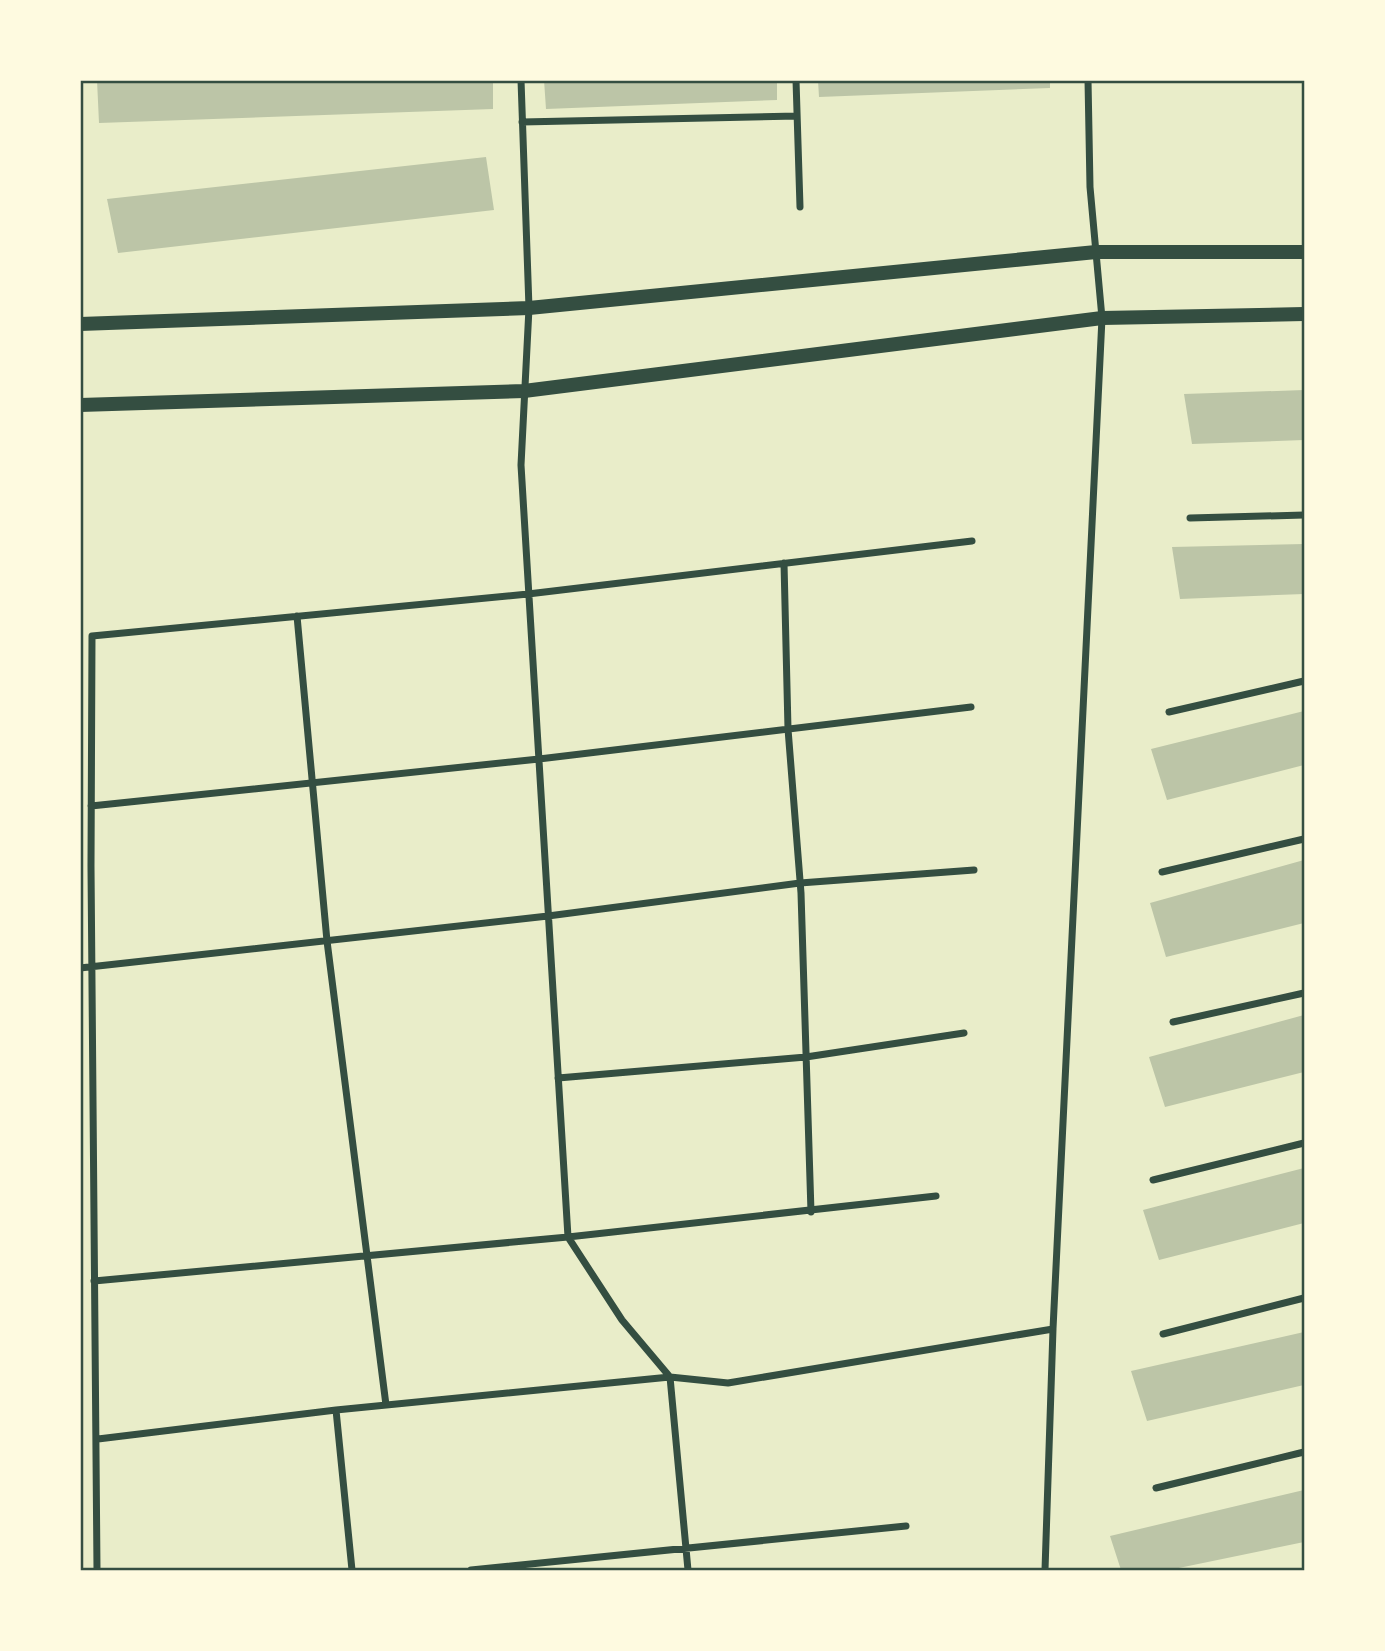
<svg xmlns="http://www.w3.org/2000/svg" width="1385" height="1651" font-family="'Archivo Narrow',sans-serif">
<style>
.building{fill:#bcc5a7}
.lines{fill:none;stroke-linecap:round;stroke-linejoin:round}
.minor{stroke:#344e41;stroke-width:7}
.secondary{stroke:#344e41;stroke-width:14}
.neatline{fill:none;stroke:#344e41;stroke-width:2.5}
</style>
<rect width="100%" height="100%" fill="#e9edc9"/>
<path class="building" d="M97,80h396v29l-394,14z
M544,80h233v20l-231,9z
M818,80h232v8l-231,9z
M486,157l8,53 -376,43 -11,-54z
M1304,390v50l-112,4 -8,-50z
M1304,544v50l-124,5 -8,-52z
M1304,711v54l-137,35 -16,-51z
M1304,860v63l-138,34 -16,-54z
M1304,1015v57l-139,35 -16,-50z
M1304,1168v55l-145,37 -16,-50z
M1304,1332v53l-157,36 -16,-50z
M1304,1490v52l-135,28h-48l-11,-34z"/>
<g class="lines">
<path class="minor" d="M521,80l8,228 -8,157 47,772 54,83 48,57 58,6 325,-54
M796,80l4,127
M522,122l275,-6
M1190,518l114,-3
M784,563l4,166 13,164 10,319
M297,616l30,325 59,464
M1169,712l135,-31
M91,806l448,-47 432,-52
M1162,872l142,-33
M80,968l468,-52 252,-33 174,-13
M1173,1022l131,-29
M558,1078l248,-21 158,-24
M1153,1180l151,-37
M94,1281l474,-44 368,-41
M1163,1334l141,-36
M336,1410l16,160
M98,1439l238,-29 334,-33 18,193
M1156,1488l148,-36
M97,1570l-6,-704 1,-230 436,-42 444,-53
M471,1570l435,-44
M1045,1570l8,-241 49,-1011 -12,-131 -2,-107"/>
<path class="secondary" d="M80,324l449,-16 567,-56h208
M80,405l444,-14 578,-73 202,-4"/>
</g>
<rect width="1385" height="1651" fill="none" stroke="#fefae0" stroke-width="164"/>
<rect x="82" y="82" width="1221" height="1487" class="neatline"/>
</svg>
